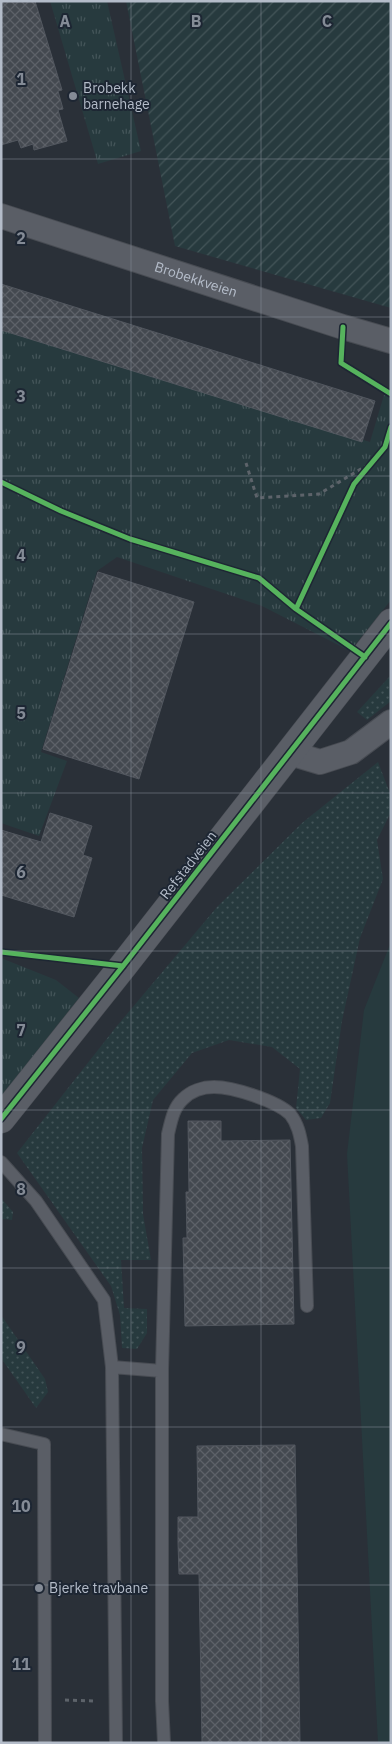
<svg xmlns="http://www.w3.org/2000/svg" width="392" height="1744" font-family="'IBM Plex Sans',sans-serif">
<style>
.grass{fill:url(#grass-dots)}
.park{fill:url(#park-tufts)}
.garden{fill:url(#garden-furrows)}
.pitch{fill:#273a3e}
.building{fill:url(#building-cross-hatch);stroke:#52575f}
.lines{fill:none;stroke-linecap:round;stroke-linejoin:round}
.service-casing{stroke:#484c53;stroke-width:14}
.minor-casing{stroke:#484c53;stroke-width:26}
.tertiary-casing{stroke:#484c53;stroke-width:29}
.path{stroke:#5d636a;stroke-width:3;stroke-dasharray:4 4;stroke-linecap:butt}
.service{stroke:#5a5e66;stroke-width:12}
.minor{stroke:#5a5e66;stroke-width:24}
.tertiary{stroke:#5a5e66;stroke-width:28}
.cycleway-casing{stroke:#1d2633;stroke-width:8}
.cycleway{stroke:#56b35d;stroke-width:5}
.grid{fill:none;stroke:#848b96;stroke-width:1;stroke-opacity:0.55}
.poi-dot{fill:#848b96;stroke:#1d2633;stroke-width:2}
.labels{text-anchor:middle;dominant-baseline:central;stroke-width:4;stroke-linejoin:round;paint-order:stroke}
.poi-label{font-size:14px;fill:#b4bcc9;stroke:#1d2633;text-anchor:start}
.street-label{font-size:14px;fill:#b4bcc9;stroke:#1d2633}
.grid-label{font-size:16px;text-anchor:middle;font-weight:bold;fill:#848b96;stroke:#1d2633;stroke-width:4;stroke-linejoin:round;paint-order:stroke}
</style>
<defs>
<pattern id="grass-dots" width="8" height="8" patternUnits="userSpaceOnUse" patternTransform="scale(1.25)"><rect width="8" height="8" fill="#273a3e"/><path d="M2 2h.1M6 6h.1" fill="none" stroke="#445559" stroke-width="1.8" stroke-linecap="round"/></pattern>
<pattern id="park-tufts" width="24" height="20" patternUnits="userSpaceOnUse" patternTransform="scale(1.25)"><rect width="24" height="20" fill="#273a3e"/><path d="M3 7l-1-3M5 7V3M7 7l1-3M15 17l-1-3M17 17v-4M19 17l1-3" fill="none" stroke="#445559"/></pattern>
<pattern id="garden-furrows" width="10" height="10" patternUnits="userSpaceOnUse" patternTransform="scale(1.25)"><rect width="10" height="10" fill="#273a3e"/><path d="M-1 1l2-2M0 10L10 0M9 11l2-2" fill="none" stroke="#445559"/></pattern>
<pattern id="building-cross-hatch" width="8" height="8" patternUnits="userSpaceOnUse" patternTransform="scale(1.25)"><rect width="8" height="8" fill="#444950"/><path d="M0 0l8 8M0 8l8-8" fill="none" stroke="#5d6168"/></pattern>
</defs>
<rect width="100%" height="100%" fill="#2a3038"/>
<path class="grass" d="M391,675v26l-24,19 -10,-8z
M378,762l13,34v16l-14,28 6,39 -23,59 -18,83 -12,82 -9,15 -15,2 -10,-12 4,-39 -28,-22 -43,-7 -37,13 -39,47 -11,48 1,66 8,46h-30l3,48 23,1v24l-10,16 -15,-1 -2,-33 -9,-29 -94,-133 99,-126 101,-120 85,-84z
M1,1198l12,14 -1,8 -8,-1 -3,2z
M1,1315l44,64 3,13 -12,16 -35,-50z"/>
<path class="park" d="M50,1h57l34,150 -43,13z
M1,329l369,113 14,-47 7,-1v206l-41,51 -88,-45 -145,-49 -20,14 -56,181 26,9 -28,75 -38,-13z
M1,958l55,22 23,18 -78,99z"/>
<path class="garden" d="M126,1h265v307l-216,-62z"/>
<path class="pitch" d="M391,942v801h-13l-31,-589 17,-144z"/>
<path class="building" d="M1,1h34l27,89 -4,1 5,18 -5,1 9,31 -33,9 -1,-6 -12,4 -3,-8 -17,5z
M1,284l374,117 -13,41 -361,-112z
M98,572l96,30 -55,177 -96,-30z
M50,813l42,13 -9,29 9,3 -18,59 -73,-22v-65l40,12z
M188,1121h33v20l69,-1 4,184 -109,2 -2,-88h4l-1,-46h3z
M295,1445l5,298h-98l-3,-169h-20l-1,-31v-26h20l-1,-71z"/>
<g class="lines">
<g class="service-casing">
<path id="service" d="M1,1162l35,39 68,99 8,67 4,376
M112,1367l50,4
M1,1434l43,10 1,299
M164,1743l-2,-42v-330l6,-237c3,-12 5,-26 15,-35 8,-8 20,-12 31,-12 19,0 63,14 76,27 8,10 10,21 12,32l5,160"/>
</g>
<g class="minor-casing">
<g id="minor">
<path id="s1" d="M1,216l342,111 48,14"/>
<path d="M290,753l30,9 31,-10 40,-30"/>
</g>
</g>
<g class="tertiary-casing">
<path id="tertiary" d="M1,1119l122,-153 268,-343"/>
</g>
<path class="path" d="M246,463l11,35 62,-4 52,-31
M65,1700l31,1"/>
<use href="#service" class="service"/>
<use href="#minor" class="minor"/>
<use href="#tertiary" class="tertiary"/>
<g class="cycleway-casing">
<path id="cycleway" d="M343,327l-2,36 50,31
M1,482l60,29 69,28 129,39 37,31 69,48
M296,609l58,-125 31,-37 6,-20
M1,952l122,14
M1,1119l122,-153 268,-343"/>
</g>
<use href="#cycleway" class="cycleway"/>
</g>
<path class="grid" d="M131,1v1742M261,1v1742M1,159h390M1,317h390M1,476h390M1,634h390M1,793h390M1,951h390M1,1110h390M1,1268h390M1,1427h390M1,1585h390"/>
<g class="poi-dot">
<circle cx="73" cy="96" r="5"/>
<circle cx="39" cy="1588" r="5"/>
</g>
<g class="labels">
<g class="poi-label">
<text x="83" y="88">Brobekk<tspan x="83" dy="16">barnehage</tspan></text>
<text x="49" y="1588">Bjerke travbane</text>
</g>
<g class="street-label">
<text stroke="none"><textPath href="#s1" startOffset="205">Brobekkveien</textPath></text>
<text transform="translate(188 865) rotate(-52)">Refstadveien</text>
</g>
</g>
<g class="grid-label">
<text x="65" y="27">A</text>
<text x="196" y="27">B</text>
<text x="327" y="27">C</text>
<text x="21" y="85">1</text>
<text x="21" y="244">2</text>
<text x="21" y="402">3</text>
<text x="21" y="561">4</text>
<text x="21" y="719">5</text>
<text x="21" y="878">6</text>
<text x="21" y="1036">7</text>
<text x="21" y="1195">8</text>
<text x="21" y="1353">9</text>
<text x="21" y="1512">10</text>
<text x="21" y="1670">11</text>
</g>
<rect width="392" height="1744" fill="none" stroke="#b4bcc9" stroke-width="5"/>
</svg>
